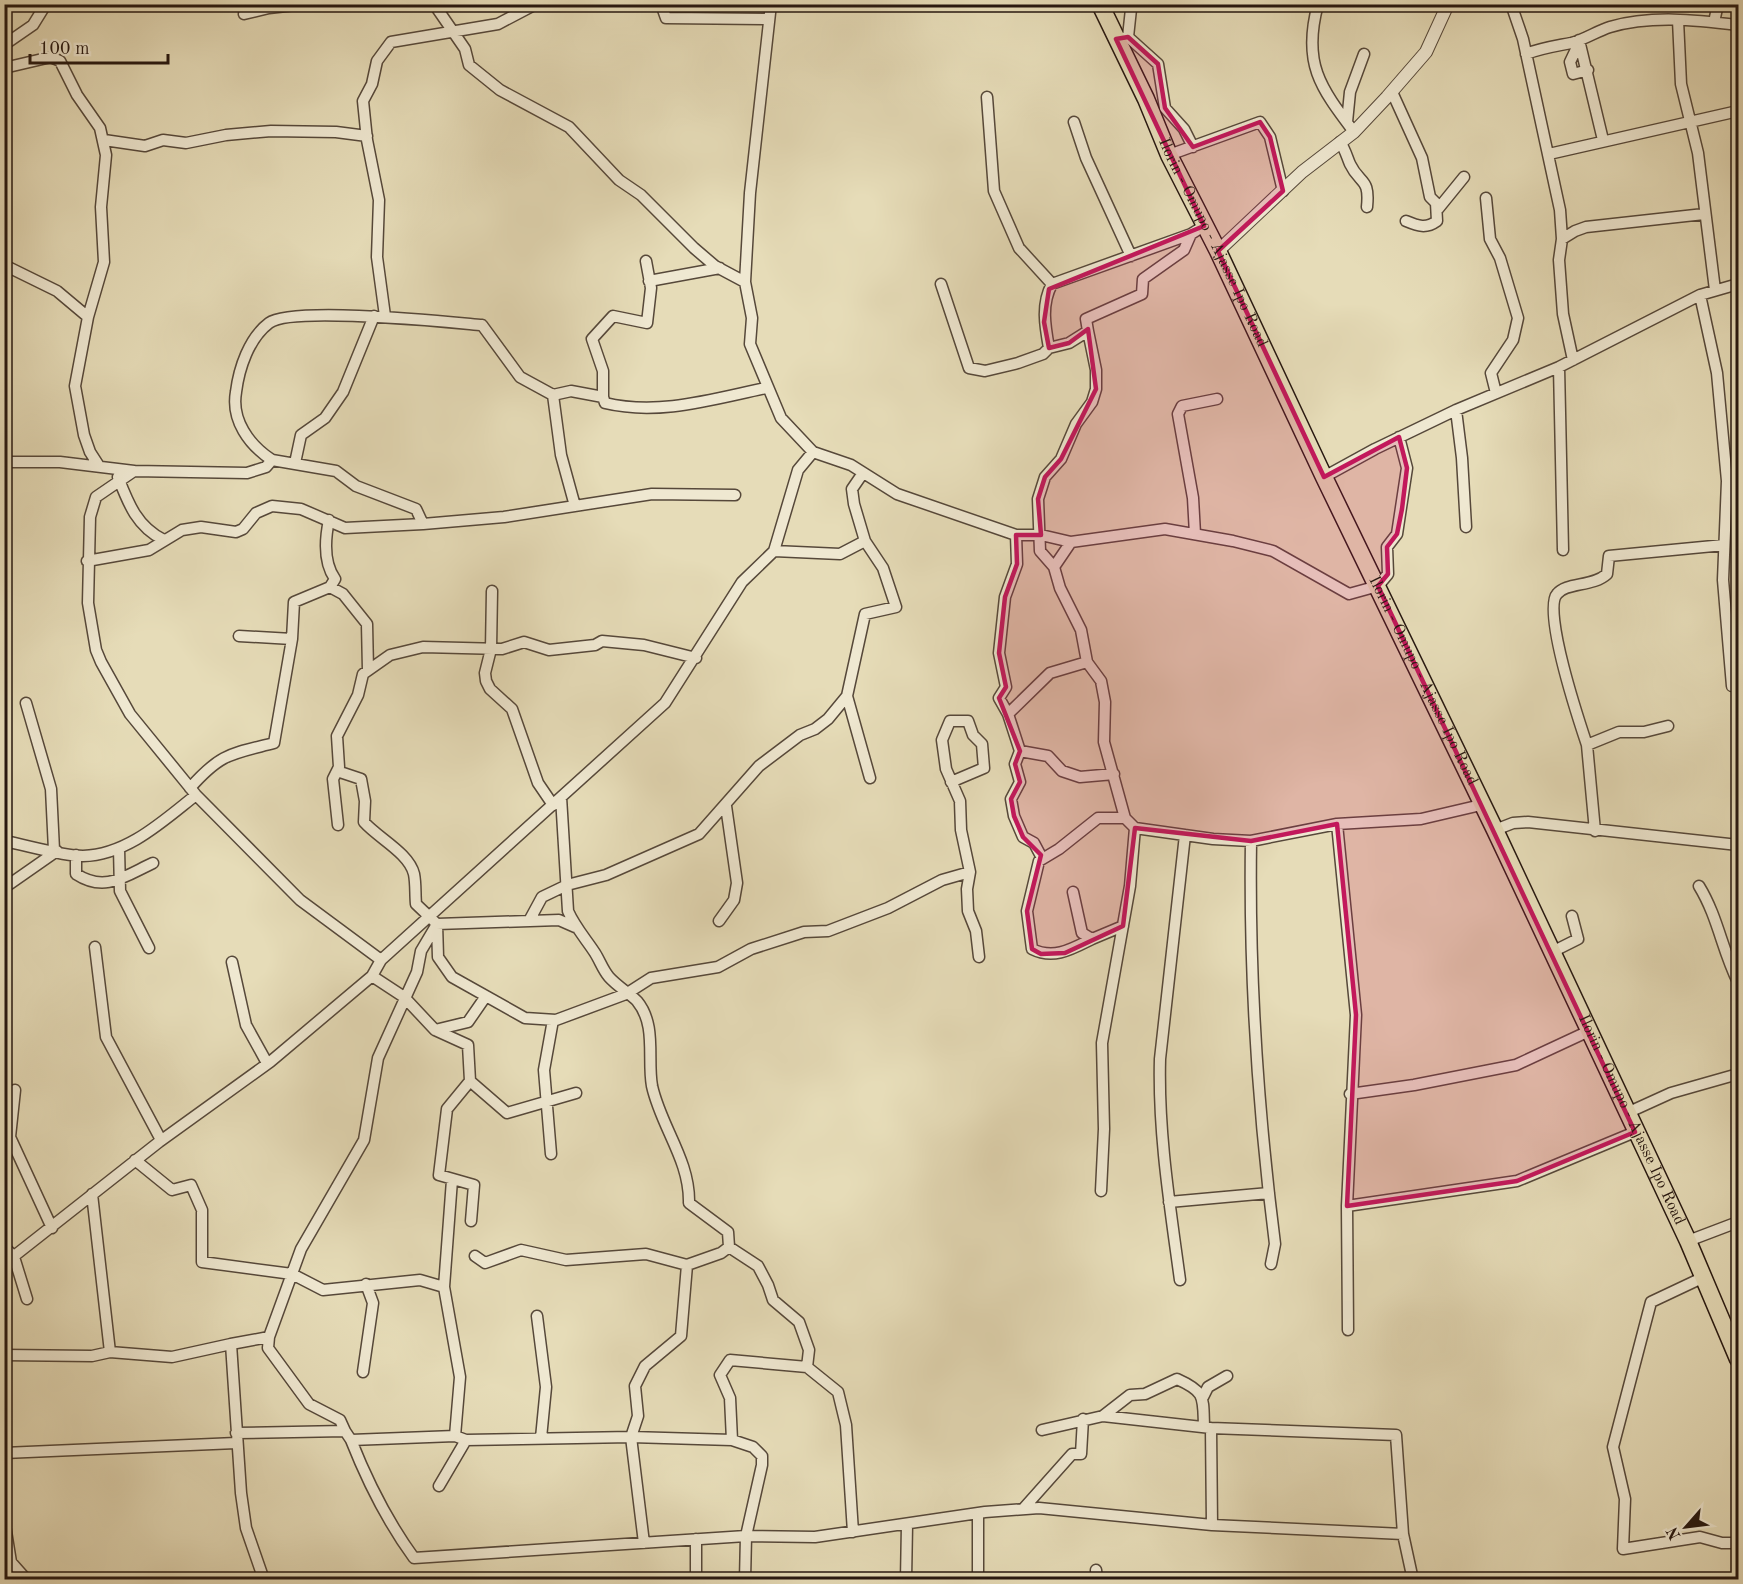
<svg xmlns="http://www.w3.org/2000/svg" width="1743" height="1584" font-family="'Old Standard TT',serif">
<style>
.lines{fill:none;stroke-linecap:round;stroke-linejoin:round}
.minor-casing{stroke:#56483a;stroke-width:13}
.tertiary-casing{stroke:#56483a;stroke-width:14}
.trunk-casing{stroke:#261710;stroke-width:19}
.minor{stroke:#efe8d1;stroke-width:10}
.tertiary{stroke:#efe8d1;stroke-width:12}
.trunk{stroke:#e6dcb8;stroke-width:16}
.marked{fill:#c2185b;fill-opacity:0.2;stroke:#c2185b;stroke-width:4.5;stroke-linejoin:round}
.labels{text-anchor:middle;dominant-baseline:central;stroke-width:5;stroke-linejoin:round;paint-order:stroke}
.street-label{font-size:16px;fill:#261710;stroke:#efe8d1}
</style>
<rect width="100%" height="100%" fill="#e6dcb8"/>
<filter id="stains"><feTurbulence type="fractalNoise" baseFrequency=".00333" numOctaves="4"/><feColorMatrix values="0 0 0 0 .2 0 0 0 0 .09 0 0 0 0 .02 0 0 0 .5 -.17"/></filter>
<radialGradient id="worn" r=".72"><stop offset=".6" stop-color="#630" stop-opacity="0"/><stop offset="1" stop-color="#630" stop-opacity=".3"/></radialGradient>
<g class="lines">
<g class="minor-casing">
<path id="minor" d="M434,4l31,45 4,16 31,25 69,37 50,53 22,15 53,53 21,18 30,16
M661,4l5,14 103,1
M771,4l-21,189 -5,89 7,36 -2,26 31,74 32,34 38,13 46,29 119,41h25l30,7 94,-13 68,12 40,10 76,43 29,-8 10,-12 -1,-27 10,-13 10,-66 -8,-31
M1318,4c-16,59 2,83 36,128
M1511,4l12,35 37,171 2,29 -3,21 4,54 10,46
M244,14l25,-6 35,-4
M1678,20l3,64 17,69 17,137
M1714,22l4,-18
M1128,37l30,27 7,44 19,21 9,18
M1123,38l5,-1 3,-28 -3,-5
M1579,40l24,100
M1579,43l-9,19 3,12 15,-4
M4,45l29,-20 13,-21
M1526,54c15,-6 30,-8 45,-11 13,-3 26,-12 39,-16 41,-12 86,-7 128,-2
M4,68l47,-11 9,4 17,34 23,33 6,27 -5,52 3,55 -16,55 -13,69 9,49 6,17 9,14
M1392,92l30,66 8,39 6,6 1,18c-11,8 -19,5 -31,0
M987,97l7,94 25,57 33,36
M1074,122l12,36 45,98
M1347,122l3,-30 14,-38
M104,140l41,6 18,-6 23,3 40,-8 45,-4 65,1 31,4
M1340,142c5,7 7,15 10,22 10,21 20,13 17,43
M1549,154l189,-43
M1169,155l91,-33 10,15 13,54
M1486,198l4,41 10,19 18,60 -5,22 -22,33 5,20
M1438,209l26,-32
M1562,239l13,-8 11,-4 118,-13
M4,265l53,26 31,26
M649,281l71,-13
M941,284l28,84 16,3 33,-8 25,-9 6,-6 20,-5 19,-12 -2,-12 56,-25 1,-15 41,-29 7,-16 13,-8
M1700,295l17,78 10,108 -4,99 9,106h6
M385,316l-8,-59 2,-57 -12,-60 -4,-39 9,-17 5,-23 14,-19 107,-18 38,-20
M1088,331l8,39v19l-4,13 -16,22 -15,35 -16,18 -7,22 2,52 14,16 6,21 21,42 6,32 14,19 4,21 -1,40 21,76
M1049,348c-4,-22 -8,-44 3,-64l139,-50
M1559,367l4,183
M553,395l8,60 14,51
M603,397v-26l-11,-32 21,-23 34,7 4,-35 -5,-27
M1456,410l6,48 4,69
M4,462h56l74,9 113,2 19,-6 6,-7
M295,463l6,-28 24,-17 18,-26 31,-76
M134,471l-38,26 -6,20 -2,86 8,47 5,12 29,52 66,81 104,105 81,60
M118,477c10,26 19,50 46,63
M1324,477l51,-28 81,-39 103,-43 141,-72 38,-11
M735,495l-83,-1 -148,23 -81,7 -7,-15 -60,-23 -20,-15 -64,-11c-23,-15 -41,-40 -36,-68 3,-24 13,-54 33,-69 23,-17 178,-1 213,2l38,52 33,18 18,-4 32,6 2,6c54,13 108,-4 161,-15
M1195,534l-2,-36 -15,-84 4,-8 35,-7
M774,551l66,3 25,-13
M87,561l62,-11 33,-20 19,-3 35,5 7,-3 13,-16 16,-7 29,3 44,19 78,-4
M1054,567l17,-25
M330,587l13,7 24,30 1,46
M492,591l-1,58 -6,24 1,8 4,8 22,20 26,74 15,22
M239,636l53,3
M847,696l23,82
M26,703l25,86 3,61
M1008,714l-9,-16 7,-11 -7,-34 6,-56 12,-33 -1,-29
M1587,745c-8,-24 -45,-135 -30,-151 9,-12 36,-7 50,-20l2,-18 115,-11
M1020,751l28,5 14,15 18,6 34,-3
M951,782l33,-14 -2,-24 -9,-9 -5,-14h-18l-8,19 4,29 14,32 1,29 9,42 -3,17 1,22 8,20 3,26
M190,788c31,-35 41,-34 84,-45l18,-104 2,-37 36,-15 5,-8c-12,-17 -10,-40 -6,-59
M561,797l7,114c7,16 18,28 27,42 5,8 8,17 14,24 8,9 20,16 28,24 20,24 10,58 15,85 9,41 38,74 37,117l39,29 1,15 29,19 10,19 5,15 26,22 10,28 -2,17 31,25 8,33 7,107
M1337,824l19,191 -9,191 170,-25 118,-49
M338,825l-5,-46 6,-12 -2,-31 21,-41 5,-21 27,-19 33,-8 79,2 22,-7 25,8 46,-5 7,-4 42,4 52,13
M1495,830l18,-7 15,-1 210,23
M1595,831l-8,-86 32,-13h25l24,-6
M4,841c22,4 58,15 79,15 44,-1 80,-35 113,-61
M1251,841c-2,134 7,270 24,403l-4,20
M119,848l1,43 29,57
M76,855v19c29,19 49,2 77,-11
M1042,858l-8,-15 -11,-6 -9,-21 -3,-17 9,-17 -5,-18 5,-13 -12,-37 42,-41 37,-11
M1699,886c19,31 23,64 39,96
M4,888l53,-37
M1073,892l9,41 10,6 31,-13
M529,921l13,-24 25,-12 39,-10 93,-41 60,-68 41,-31 15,-6 13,-10 19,-23 18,-82 31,-7 -13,-39 -18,-27 -11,-37 -2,-15 11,-16
M719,921l15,-21 3,-17 -11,-77
M575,927l-16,-7 -122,4 1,33 14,20 73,41 31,2 70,-26 25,-16 67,-11 33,-18 53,-17 24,-1 60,-23 54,-28 28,-8
M1092,939c-20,10 -38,21 -60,10l-5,-38 12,-50 20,-12 39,-31h27l10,10 78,11 38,2 86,-17 84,-5 60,-14
M95,947l11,90 55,103
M1552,952l26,-13 -6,-23
M232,962l14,63 21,38
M372,976l32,21 31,33 33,-8 18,-26
M435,1030l33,15 2,36 37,32 69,-20
M470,1081l-23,28 -8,66 35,10 -3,36
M15,1090l-5,47 42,91
M1350,1094l64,-9 102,-20 73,-34
M1627,1113l44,-20 67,-19
M551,1154l-7,-84 9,-50
M135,1160l37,30 19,-5 11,25v52l90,12 31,16 97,-10 24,7
M452,1180l-8,107 16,90 -5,59
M1101,1191l3,-62 -2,-86 28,-157 5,-58
M92,1194l18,158
M1169,1202l100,-9
M1347,1206l1,124
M1688,1241l50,-19
M4,1246l10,11 13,42
M475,1256l10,7 36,-13 45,10 80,-6 41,11 34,-12 8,-6
M4,1264l155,-122 111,-80 102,-86 9,-16 284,-257 77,-121 32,-31 24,-81 15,-18
M1704,1277l-53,25 -38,145 12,52 -2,50 77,-12 22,6h16
M1180,1280c-10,-74 -22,-147 -20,-221l25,-224
M537,1316l9,71 -5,51
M269,1337l-1,11 41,56 31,16 5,11
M4,1355l88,1 18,-4 62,5 59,-13
M363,1372l10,-69 -7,-19
M1203,1397l5,-10 19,-11
M1103,1416l27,-21 15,-1 32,-15c29,13 26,18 27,48
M1211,1428l1,97
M1042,1430l61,-14 108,12 185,7 7,99
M236,1433l109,-2 6,9 104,-4 11,4 -27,46
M351,1440c17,43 36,81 63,118l332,-22 69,1 170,-25 54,-4 173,17 191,9 10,46
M466,1440l165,-3 101,3 21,7 9,9v9l-16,71 -1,44
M732,1440l-2,-42 -10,-23 10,-15 77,7
M4,1453l232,-10
M1023,1509l49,-55h9l2,-35
M4,1519l7,43 16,18
M644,1543l-13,-106 7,-21 -3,-30 10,-20 36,-30 6,-71
M1096,1570l1,10
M264,1580l-18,-52 -5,-35 -10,-149 38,-7 32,-88 63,-109 14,-82 39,-86 4,-21 16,-27 -21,-20c-1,-10 0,-20 -2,-30 -5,-21 -36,-36 -50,-52l1,-21 -4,-22 -24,-8
M696,1580v-41
M906,1580l1,-55
M978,1580v-67"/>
</g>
<g class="tertiary-casing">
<path id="tertiary" d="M1218,251l84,-79 52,-40 33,-35 39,-45 22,-48"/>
</g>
<g class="trunk-casing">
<g id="trunk">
<path id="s1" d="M1100,4l46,95 23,56 49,96 106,226 171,353 193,411 50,118"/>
</g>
</g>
<use href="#minor" class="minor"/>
<use href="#tertiary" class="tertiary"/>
<use href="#trunk" class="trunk"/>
</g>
<path class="marked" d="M1128,37l30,27 7,44 28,39 67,-25 10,15 13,54 -65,60 106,226 75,-40 8,31 -5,41 -5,25 -10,13 1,27 -10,12 257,546 -118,49 -170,25 9,-191 -19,-191 -86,17 -116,-13 -12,98 -58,27 -24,1 -9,-5 -5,-38 14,-56 -18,-18 -9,-21 -3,-17 9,-17 -5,-18 5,-13 -21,-53 7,-11 -7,-34 6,-56 12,-33 -1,-29h25l-3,-36 7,-22 16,-18 35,-70 -8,-60 -19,14 -20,5 -5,-26 5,-33 155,-63 -88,-187z"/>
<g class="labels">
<g class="street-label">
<text stroke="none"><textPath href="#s1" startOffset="264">Ilorin - Omupo - Ajasse Ipo Road</textPath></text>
<text stroke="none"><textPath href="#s1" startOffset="750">Ilorin - Omupo - Ajasse Ipo Road</textPath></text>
<text stroke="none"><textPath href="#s1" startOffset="1236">Ilorin - Omupo - Ajasse Ipo Road</textPath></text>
</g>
</g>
<rect width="1743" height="1584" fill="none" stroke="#e6dcb8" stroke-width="24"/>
<rect x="6" y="6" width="1731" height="1572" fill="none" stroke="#261710" stroke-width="3"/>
<rect x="12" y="12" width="1719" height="1560" fill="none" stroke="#261710" stroke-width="1.5"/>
<g transform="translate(1686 1527) rotate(242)" stroke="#efe8d1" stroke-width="4.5" paint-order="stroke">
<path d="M0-4.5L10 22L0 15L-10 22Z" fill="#261710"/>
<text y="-9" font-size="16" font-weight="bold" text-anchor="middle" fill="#261710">N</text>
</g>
<path d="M30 54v9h138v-9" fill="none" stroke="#261710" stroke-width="3"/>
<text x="39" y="54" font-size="18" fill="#261710" stroke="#efe8d1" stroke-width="4.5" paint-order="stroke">100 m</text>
<rect width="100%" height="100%" filter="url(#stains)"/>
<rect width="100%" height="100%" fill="url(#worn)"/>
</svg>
